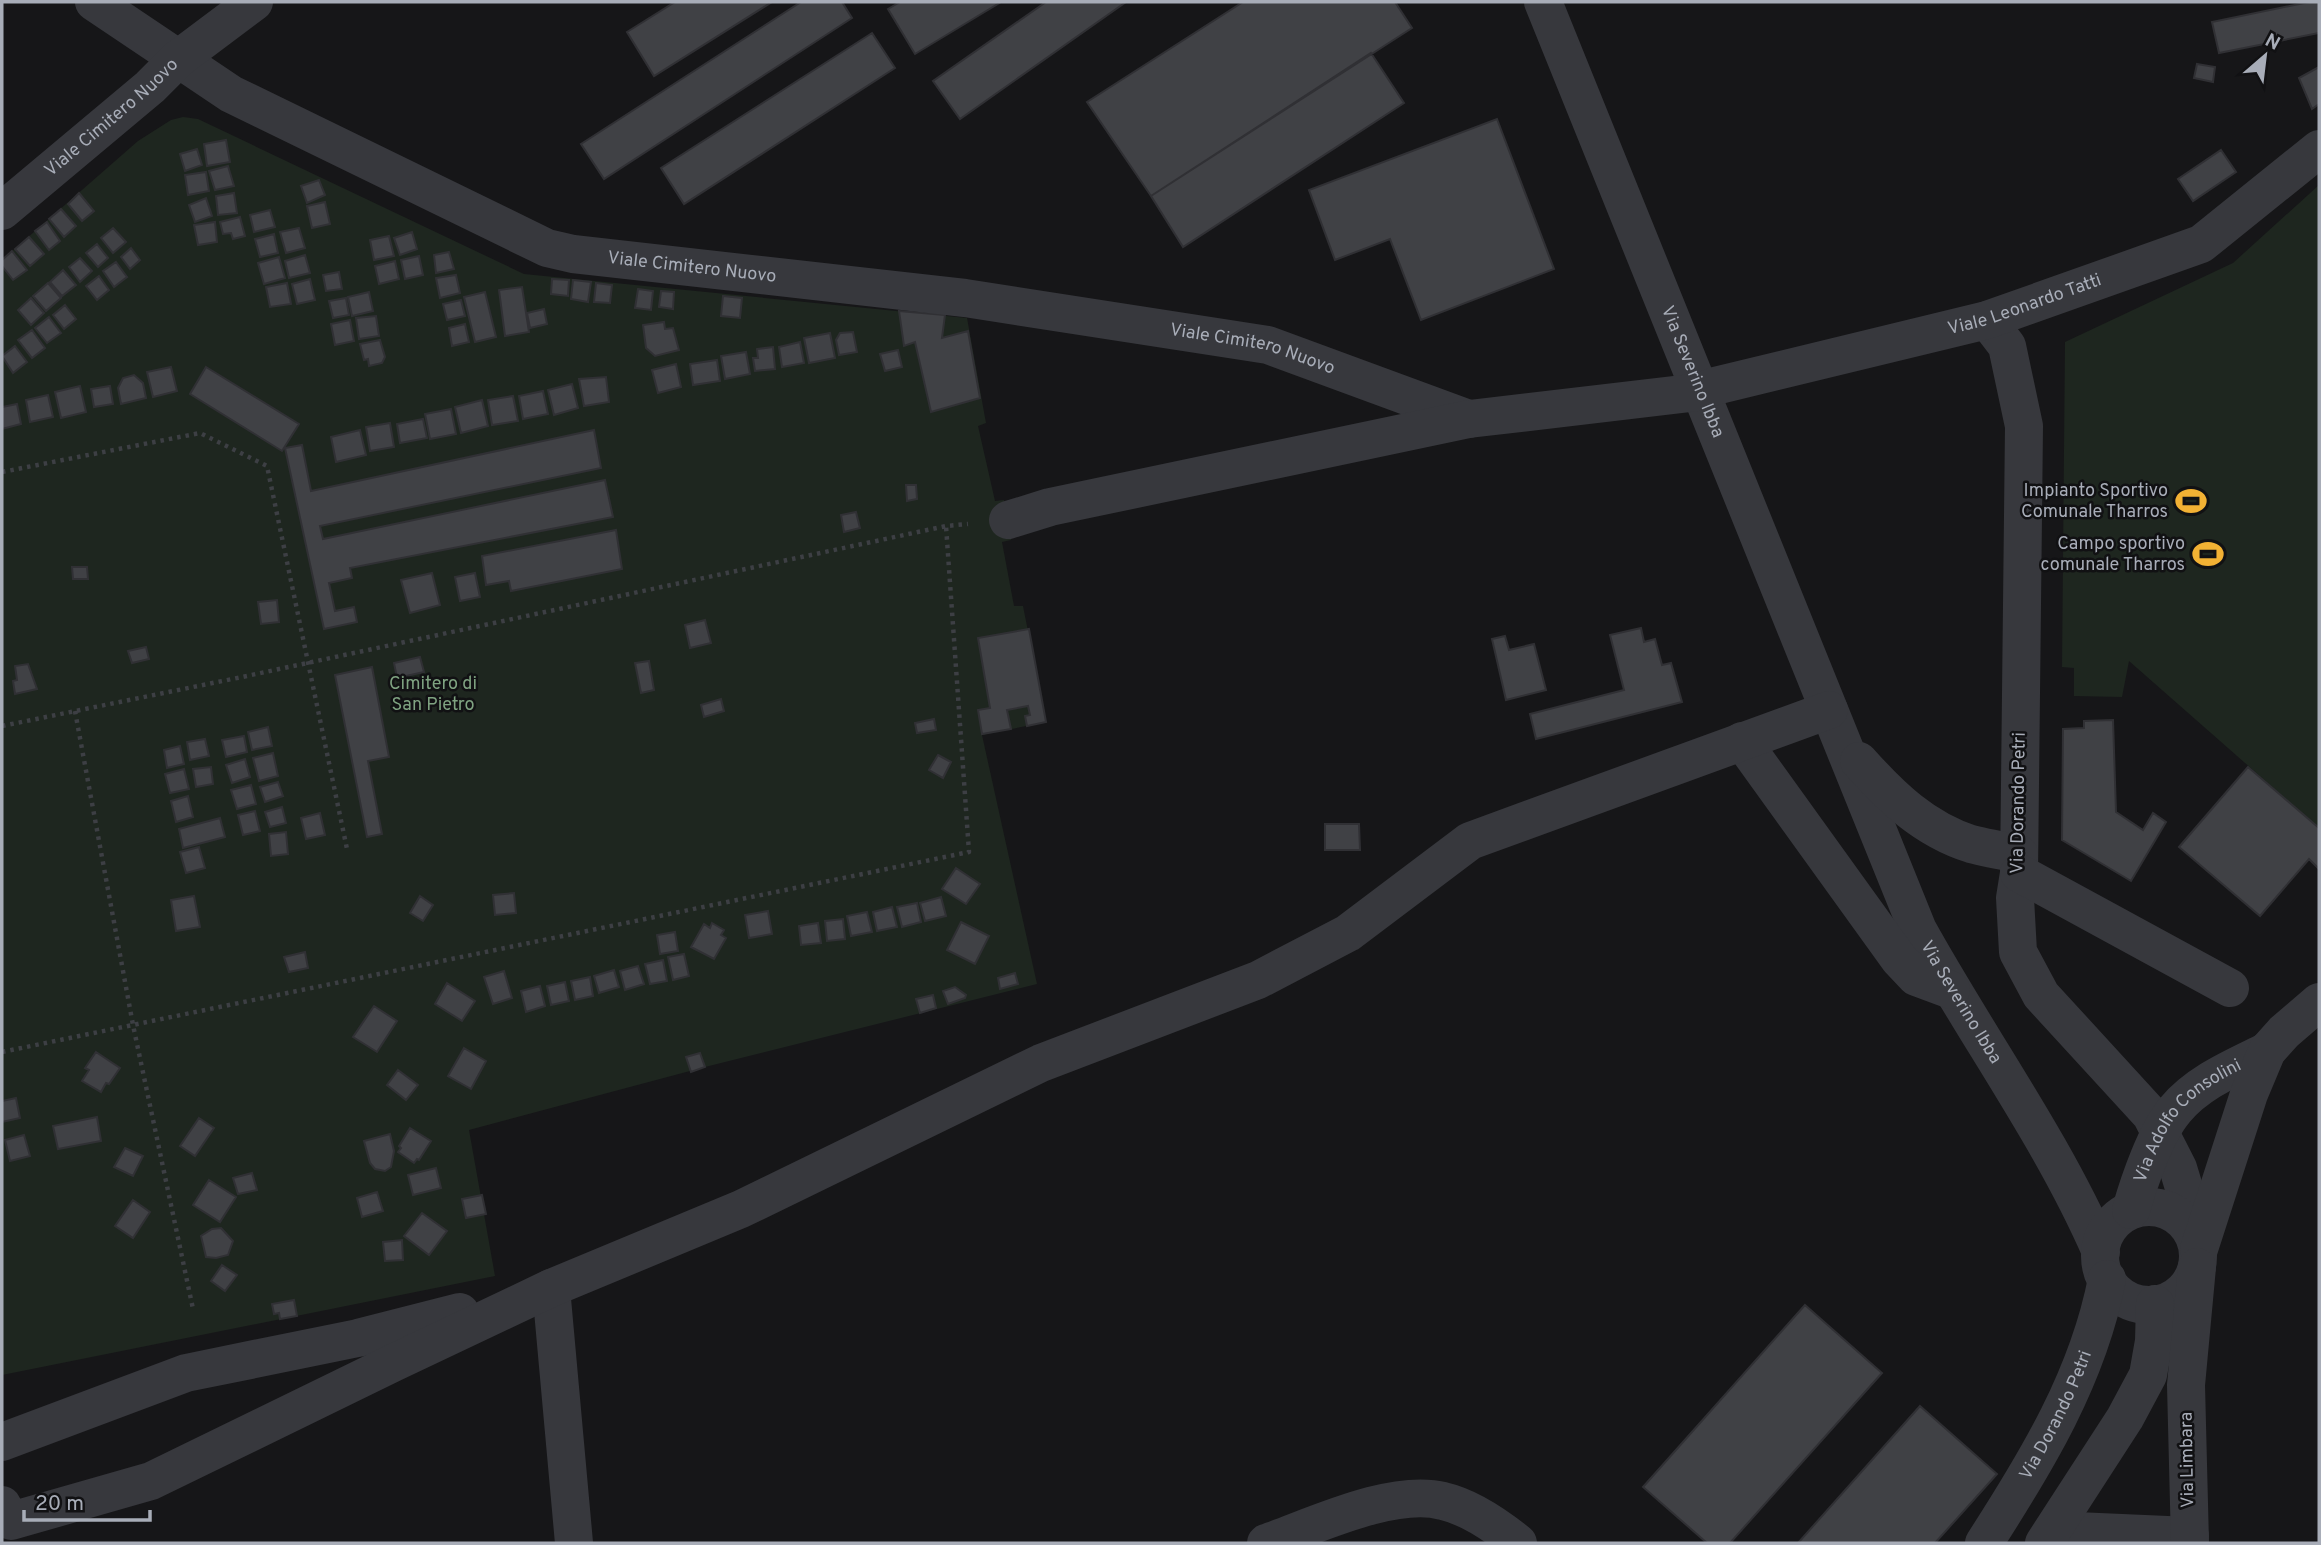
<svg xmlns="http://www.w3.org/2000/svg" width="2321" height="1545" font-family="Overpass,sans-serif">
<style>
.green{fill:#1e261f}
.building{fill:#404145;stroke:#303034;stroke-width:2}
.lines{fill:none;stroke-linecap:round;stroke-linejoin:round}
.path{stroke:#3d3f44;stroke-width:4.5;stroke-dasharray:3.5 5;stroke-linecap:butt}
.minor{stroke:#37383d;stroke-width:38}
.labels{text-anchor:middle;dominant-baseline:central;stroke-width:5;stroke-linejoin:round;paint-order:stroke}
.street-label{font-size:18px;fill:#a8adb8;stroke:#111113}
.poi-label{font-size:18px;fill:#a8adb8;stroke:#111113;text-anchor:end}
.park-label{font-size:18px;fill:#7fa381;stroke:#111113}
</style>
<rect width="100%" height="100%" fill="#161618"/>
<path class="green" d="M183,117l15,2 326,155 443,44 19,105 -8,3 17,75 9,-1 7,40 -9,2 12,64h9l23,116 -64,13 55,249 -332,83 -236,63 26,146 -493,99v-1115l136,-119 33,-21z
M2319,185v643l-190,-167 -7,36 -48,-1v-28l-12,-1 3,-325 168,-79z"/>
<path class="building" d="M675,2h97l-118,74 -27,-44z
M801,2h41l10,16 -248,161 -23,-35z
M900,2h101l-86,52 -27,-45z
M1046,2h80l-166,117 -27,-38z
M1243,2h152l17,26 -261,168 -64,-94z
M2309,2h10v31l-100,20 -7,-31z
M872,33l23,35 -211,136 -23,-36z
M1371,53l33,50 -221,144 -32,-51z
M2197,64l18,3 -2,15 -19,-4z
M2319,67v37l-7,5 -13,-31z
M1497,119l57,150 -133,51 -31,-81 -55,21 -26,-70z
M226,140l4,22 -23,4 -3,-22z
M197,149l5,16 -17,6 -5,-17z
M2221,150l15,22 -43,29 -15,-22z
M228,166l6,20 -19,4 -6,-19z
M206,172l3,19 -21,4 -3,-20z
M319,180l6,15 -18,8 -6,-17z
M79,193l15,18 -12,10 -14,-17z
M234,193l3,20 -19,2 -2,-19z
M206,198l6,18 -17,6 -6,-17z
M325,202l5,22 -18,4 -5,-22z
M61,209l15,17 -12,11 -15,-18z
M270,210l5,17 -21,5 -4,-17z
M240,217l5,19 -12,3 -2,-6 -8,1 -3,-12z
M47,222l13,19 -11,9 -14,-19z
M215,222l2,20 -19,3 -4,-20z
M113,228l13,14 -13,11 -12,-15z
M299,228l6,20 -19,5 -6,-21z
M412,232l5,17 -17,6 -6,-17z
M274,234l4,19 -18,4 -5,-18z
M389,236l5,20 -20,4 -4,-20z
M29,237l15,17 -14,12 -15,-17z
M97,244l11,14 -10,9 -12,-14z
M131,248l9,12 -10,9 -9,-12z
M12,251l15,19 -14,10 -11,-14v-6z
M449,252l5,17 -18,4 -2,-18z
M305,255l5,18 -21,5 -4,-17z
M419,256l4,19 -18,4 -4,-19z
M279,257l6,21 -21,6 -6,-21z
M80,258l12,13 -12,11 -11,-15z
M395,261l4,18 -20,5 -4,-18z
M116,262l11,15 -13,10 -11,-16z
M63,270l13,15 -14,11 -12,-14z
M339,272l3,17 -16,2 -3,-16z
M456,275l4,18 -20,5 -4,-20z
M99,276l10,14 -12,10 -11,-14z
M310,279l5,21 -18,4 -5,-20z
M552,279l17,1 -1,16 -17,-2z
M573,280l18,2 -3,20 -17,-3z
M48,283l13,15 -15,13 -13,-15z
M287,283l4,21 -21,3 -4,-20z
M596,283l16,2 -2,18 -16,-1z
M522,287l7,45 -24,4 -6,-46z
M638,289l15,2 -2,19 -16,-2z
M661,291l13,1 -1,17 -14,-2z
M369,292l4,19 -21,5 -4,-19z
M485,292l11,45 -21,5 -11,-45z
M723,296l19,2 -2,20 -19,-2z
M31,298l13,15 -13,12 -13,-15z
M346,298l3,17 -16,3 -4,-17z
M461,300l4,16 -18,4 -4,-16z
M65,305l11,14 -12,10 -11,-14z
M544,309l3,15 -17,4 -3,-15z
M899,311l46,4 -3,23 26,-7 12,67 -49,14 -16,-70 -11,4z
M376,316l3,20 -20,3 -3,-21z
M49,317l12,16 -14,10 -12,-15z
M350,320l4,21 -19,4 -4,-21z
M664,322l1,7 8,-1 6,22 -24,6 -9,-8 -3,-23z
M465,324l4,18 -17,4 -3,-18z
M32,330l13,18 -13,10 -14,-18z
M853,332l4,20 -18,3 -3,-15 4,-7z
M830,333l5,25 -26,5 -5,-25z
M380,340l5,17 -3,6 -13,3 -1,-7 -4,1 -4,-16z
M800,342l4,21 -22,4 -3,-20z
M15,346l12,16 -14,11 -11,-17z
M773,347l2,22 -20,2 -2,-13h5l-1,-9z
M898,350l4,17 -17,4 -5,-17z
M746,352l4,22 -25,5 -4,-23z
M717,360l3,21 -27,4 -3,-21z
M676,364l5,23 -23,6 -6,-23z
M171,367l6,24 -24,6 -6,-25z
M206,367l93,57 -17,27 -92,-57z
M134,375l9,8 3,15 -25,6 -3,-16 5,-10z
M606,377l3,25 -25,4 -5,-27z
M572,384l6,24 -24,7 -6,-25z
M80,386l6,26 -25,6 -6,-26z
M110,386l3,18 -19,3 -3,-18z
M543,391l5,23 -25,5 -4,-23z
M48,395l5,22 -23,5 -4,-22z
M513,396l5,25 -26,4 -4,-25z
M482,400l6,26 -27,7 -6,-26z
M17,404l4,20 -19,5v-22z
M451,409l5,25 -26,5 -5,-25z
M423,419l4,19 -27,5 -3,-19z
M390,423l4,24 -24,4 -4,-24z
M360,430l6,25 -30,7 -5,-25z
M594,430l7,38 -281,58 3,13 282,-59 8,37 -263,51 2,10 -23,5 6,28 19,-4 3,15 -33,7 -39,-181 17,-3 9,46z
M906,485h10l1,14 -10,2z
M856,512l4,16 -16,4 -3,-17z
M616,530l6,39 -111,22 -2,-10 -23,4 -4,-29z
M72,567h15l1,12h-15z
M432,573l8,32 -30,8 -9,-33z
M475,573l5,24 -20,4 -5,-24z
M277,600l2,22 -18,2 -3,-22z
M705,620l6,23 -21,5 -5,-23z
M1641,628l3,14 11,-3 7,26 9,-2 11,39 -146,37 -6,-25 94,-24 -14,-55z
M1029,629l17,93 -19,4 -2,-10 5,-1 -2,-9 -21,4 4,19 -29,5 -4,-24 12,-2 -12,-70z
M1505,636l4,14 25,-6 12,46 -40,10 -14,-61z
M146,647l3,12 -17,4 -4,-12z
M420,657l4,15 -27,6 -3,-15z
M649,661l5,29 -13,3 -6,-30z
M28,664l9,25 -22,5 -2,-13 4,-1 -2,-14z
M372,667l17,90 -21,4 14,73 -15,3 -32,-162z
M721,699l3,12 -20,6 -3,-12z
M934,719l2,11 -19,3 -2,-10z
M2113,720l3,92 27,18 10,-17 13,9 -35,59 -69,-41 1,-111 21,-1v-7z
M268,727l4,19 -20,4 -4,-18z
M244,736l3,16 -21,5 -4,-17z
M205,739l4,17 -19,4 -3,-18z
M180,746l4,18 -17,4 -3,-18z
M273,753l5,23 -19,5 -6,-23z
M938,755l13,7 -8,16 -14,-8z
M245,759l5,18 -18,6 -6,-18z
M211,767l2,17 -17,3 -3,-18z
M2248,767l71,61v41l-10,-10 -49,57 -81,-69z
M184,769l5,20 -19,4 -5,-19z
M278,782l5,14 -18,6 -5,-15z
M251,785l5,19 -19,5 -6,-19z
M188,796l5,21 -17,5 -5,-21z
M282,807l4,16 -16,4 -5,-15z
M255,811l5,20 -17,4 -5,-20z
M320,813l5,22 -19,4 -5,-21z
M220,818l5,19 -42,11 -4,-19z
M1325,824h34l1,26h-35z
M286,832l2,22 -17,2 -2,-22z
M199,847l6,21 -19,5 -6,-21z
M956,868l24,16 -14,20 -24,-15z
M514,893l2,20 -21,2 -2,-20z
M194,896l6,31 -24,4 -5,-31z
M420,896l13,9 -10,16 -13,-8z
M941,897l5,19 -21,5 -5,-18z
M917,903l4,19 -19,5 -5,-20z
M892,907l5,20 -20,4 -4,-19z
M768,911l4,23 -23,4 -4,-23z
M867,912l5,20 -21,4 -4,-20z
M843,919l2,20 -18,2 -2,-20z
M961,922l28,14 -14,28 -28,-14z
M712,923l12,7 -3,5 5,3 -12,21 -23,-12 13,-23 6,4z
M818,923l3,20 -20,2 -2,-19z
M675,932l3,19 -18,3 -3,-19z
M305,952l3,16 -19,4 -5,-15z
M684,954l5,22 -16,4 -5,-23z
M663,960l4,21 -17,3 -5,-20z
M638,966l6,18 -19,6 -5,-19z
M614,970l5,17 -20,6 -5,-17z
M504,971l8,27 -19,6 -9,-27z
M1015,973l3,11 -18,5 -2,-11z
M590,977l3,19 -18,4 -4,-19z
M565,982l4,19 -18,4 -4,-19z
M447,983l28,18 -13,20 -27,-17z
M540,986l5,20 -19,6 -5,-21z
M955,987l11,8 -1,3 -17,6 -5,-13z
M933,995l3,13 -16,5 -4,-14z
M374,1006l23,15 -20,31 -24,-15z
M464,1048l22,13 -15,28 -23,-13z
M96,1052l24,16 -11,16 -3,-1 -5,9 -19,-11 7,-11 -4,-2z
M700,1053l5,14 -14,5 -5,-15z
M398,1070l20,15 -12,15 -19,-15z
M16,1098l4,20 -18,4v-21z
M97,1117l4,24 -43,8 -5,-23z
M199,1118l15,10 -19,28 -15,-10z
M410,1128l21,13 -12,19 -2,-1 -3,4 -16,-11 3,-4 -2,-2z
M390,1134l4,17 -3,16 -6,4 -10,-2 -5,-6 -6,-22z
M24,1135l6,21 -20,5 -5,-21z
M125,1148l18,8 -10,20 -19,-9z
M436,1168l5,20 -28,7 -5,-20z
M252,1173l5,17 -19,4 -5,-16z
M209,1180l27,17 -16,25 -27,-17z
M377,1192l6,19 -21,6 -5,-19z
M482,1195l4,19 -20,4 -4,-19z
M133,1200l17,12 -17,26 -18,-12z
M422,1213l25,18 -18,24 -25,-19z
M221,1228l12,13 -5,14 -12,3 -10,-1 -5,-21 11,-7z
M402,1240l1,20 -18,1 -2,-19z
M222,1265l15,10 -12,16 -14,-10z
M294,1300l3,16 -17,3 -1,-6 -5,1 -2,-10z
M1805,1305l77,68 -152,170h-23l-64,-56z
M1920,1406l77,68 -62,69h-137z"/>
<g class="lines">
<path class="path" d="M2,472l198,-39 67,33 80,383
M75,711l58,314 60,284
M2,726l240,-49 704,-151 22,-2
M2,1052l967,-200 -23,-326"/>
<g class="minor">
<path id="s1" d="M94,2l137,92 316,154 26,6 392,44 303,47 201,74"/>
<path id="s2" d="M1543,2l375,928c59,107 134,209 183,322"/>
<path id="s3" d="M2,211l148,-124 28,-28 76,-57"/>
<path d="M1987,320l20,26 17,80 -5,447 -4,25 3,54 23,43 110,120 27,53 13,43 4,26"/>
<path id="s4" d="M1008,520l42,-13 419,-88 230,-27 16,-6 272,-66 214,-76 118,-95"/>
<path d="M1742,741l157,218 17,18 35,13"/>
<path d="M1859,761c32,36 65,68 112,83 16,4 32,7 48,10"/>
<path d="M2019,873l211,115"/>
<circle cx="2149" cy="1256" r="49"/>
<path id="s5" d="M2131,1210c8,-28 25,-78 44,-100 23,-28 60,-43 92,-59"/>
<path d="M2199,1249l50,-155 18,-43 17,-19 35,-30"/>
<path d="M551,1288l23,255"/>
<path d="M2,1442l184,-69 172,-35 102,-26"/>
<path d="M2,1505l9,16 140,-40 242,-118 158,-75 190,-79 300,-146 217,-83 90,-47 122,-92 359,-131"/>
<path d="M2053,1530l137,6"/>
<path d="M1266,1543c48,-17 127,-55 177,-42 26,6 54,25 75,42"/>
<path id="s6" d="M1984,1543c53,-82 104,-166 123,-264"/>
<path d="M2044,1543l81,-125 23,-43 6,-34 1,-37"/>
<path d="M2190,1543l-4,-158 11,-118"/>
</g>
</g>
<defs>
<g id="stadium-bare" transform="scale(2.415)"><path d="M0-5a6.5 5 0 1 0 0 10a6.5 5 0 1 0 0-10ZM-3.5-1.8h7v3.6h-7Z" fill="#f2b134" stroke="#111113" stroke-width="2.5" paint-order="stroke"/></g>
</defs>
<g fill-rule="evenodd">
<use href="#stadium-bare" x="2191" y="501"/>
<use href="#stadium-bare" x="2208" y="554"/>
</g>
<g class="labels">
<g class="street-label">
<text stroke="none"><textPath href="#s3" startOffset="144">Viale Cimitero Nuovo</textPath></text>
<text stroke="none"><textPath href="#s1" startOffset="663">Viale Cimitero Nuovo</textPath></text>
<text stroke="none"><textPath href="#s4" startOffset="1041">Viale Leonardo Tatti</textPath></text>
<text stroke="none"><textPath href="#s1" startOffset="1230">Viale Cimitero Nuovo</textPath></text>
<text stroke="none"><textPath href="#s2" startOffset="399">Via Severino Ibba</textPath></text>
<text transform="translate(2019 803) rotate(-89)">Via Dorando Petri</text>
<text stroke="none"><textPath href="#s2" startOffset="1085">Via Severino Ibba</textPath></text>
<text stroke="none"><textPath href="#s5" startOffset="110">Via Adolfo Consolini</textPath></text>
<text stroke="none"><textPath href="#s6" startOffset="147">Via Dorando Petri</textPath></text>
<text transform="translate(2188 1460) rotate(-91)">Via Limbara</text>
</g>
<g class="poi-label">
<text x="2168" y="491">Impianto Sportivo<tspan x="2168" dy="21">Comunale Tharros</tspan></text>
<text x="2185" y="544">Campo sportivo<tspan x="2185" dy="21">comunale Tharros</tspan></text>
</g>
<g class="park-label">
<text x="433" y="684">Cimitero di<tspan x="433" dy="21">San Pietro</tspan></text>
</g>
</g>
<rect width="2321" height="1545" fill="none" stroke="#a8adb8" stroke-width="7"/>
<g transform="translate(2265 56) rotate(28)" stroke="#111113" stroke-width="5" paint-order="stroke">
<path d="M0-5L12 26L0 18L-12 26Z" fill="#a8adb8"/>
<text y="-10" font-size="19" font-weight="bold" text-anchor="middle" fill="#a8adb8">N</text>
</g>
<path d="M24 1510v10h126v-10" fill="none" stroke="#a8adb8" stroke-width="3.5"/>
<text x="35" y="1510" font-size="21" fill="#a8adb8" stroke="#111113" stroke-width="5" paint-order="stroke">20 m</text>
</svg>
